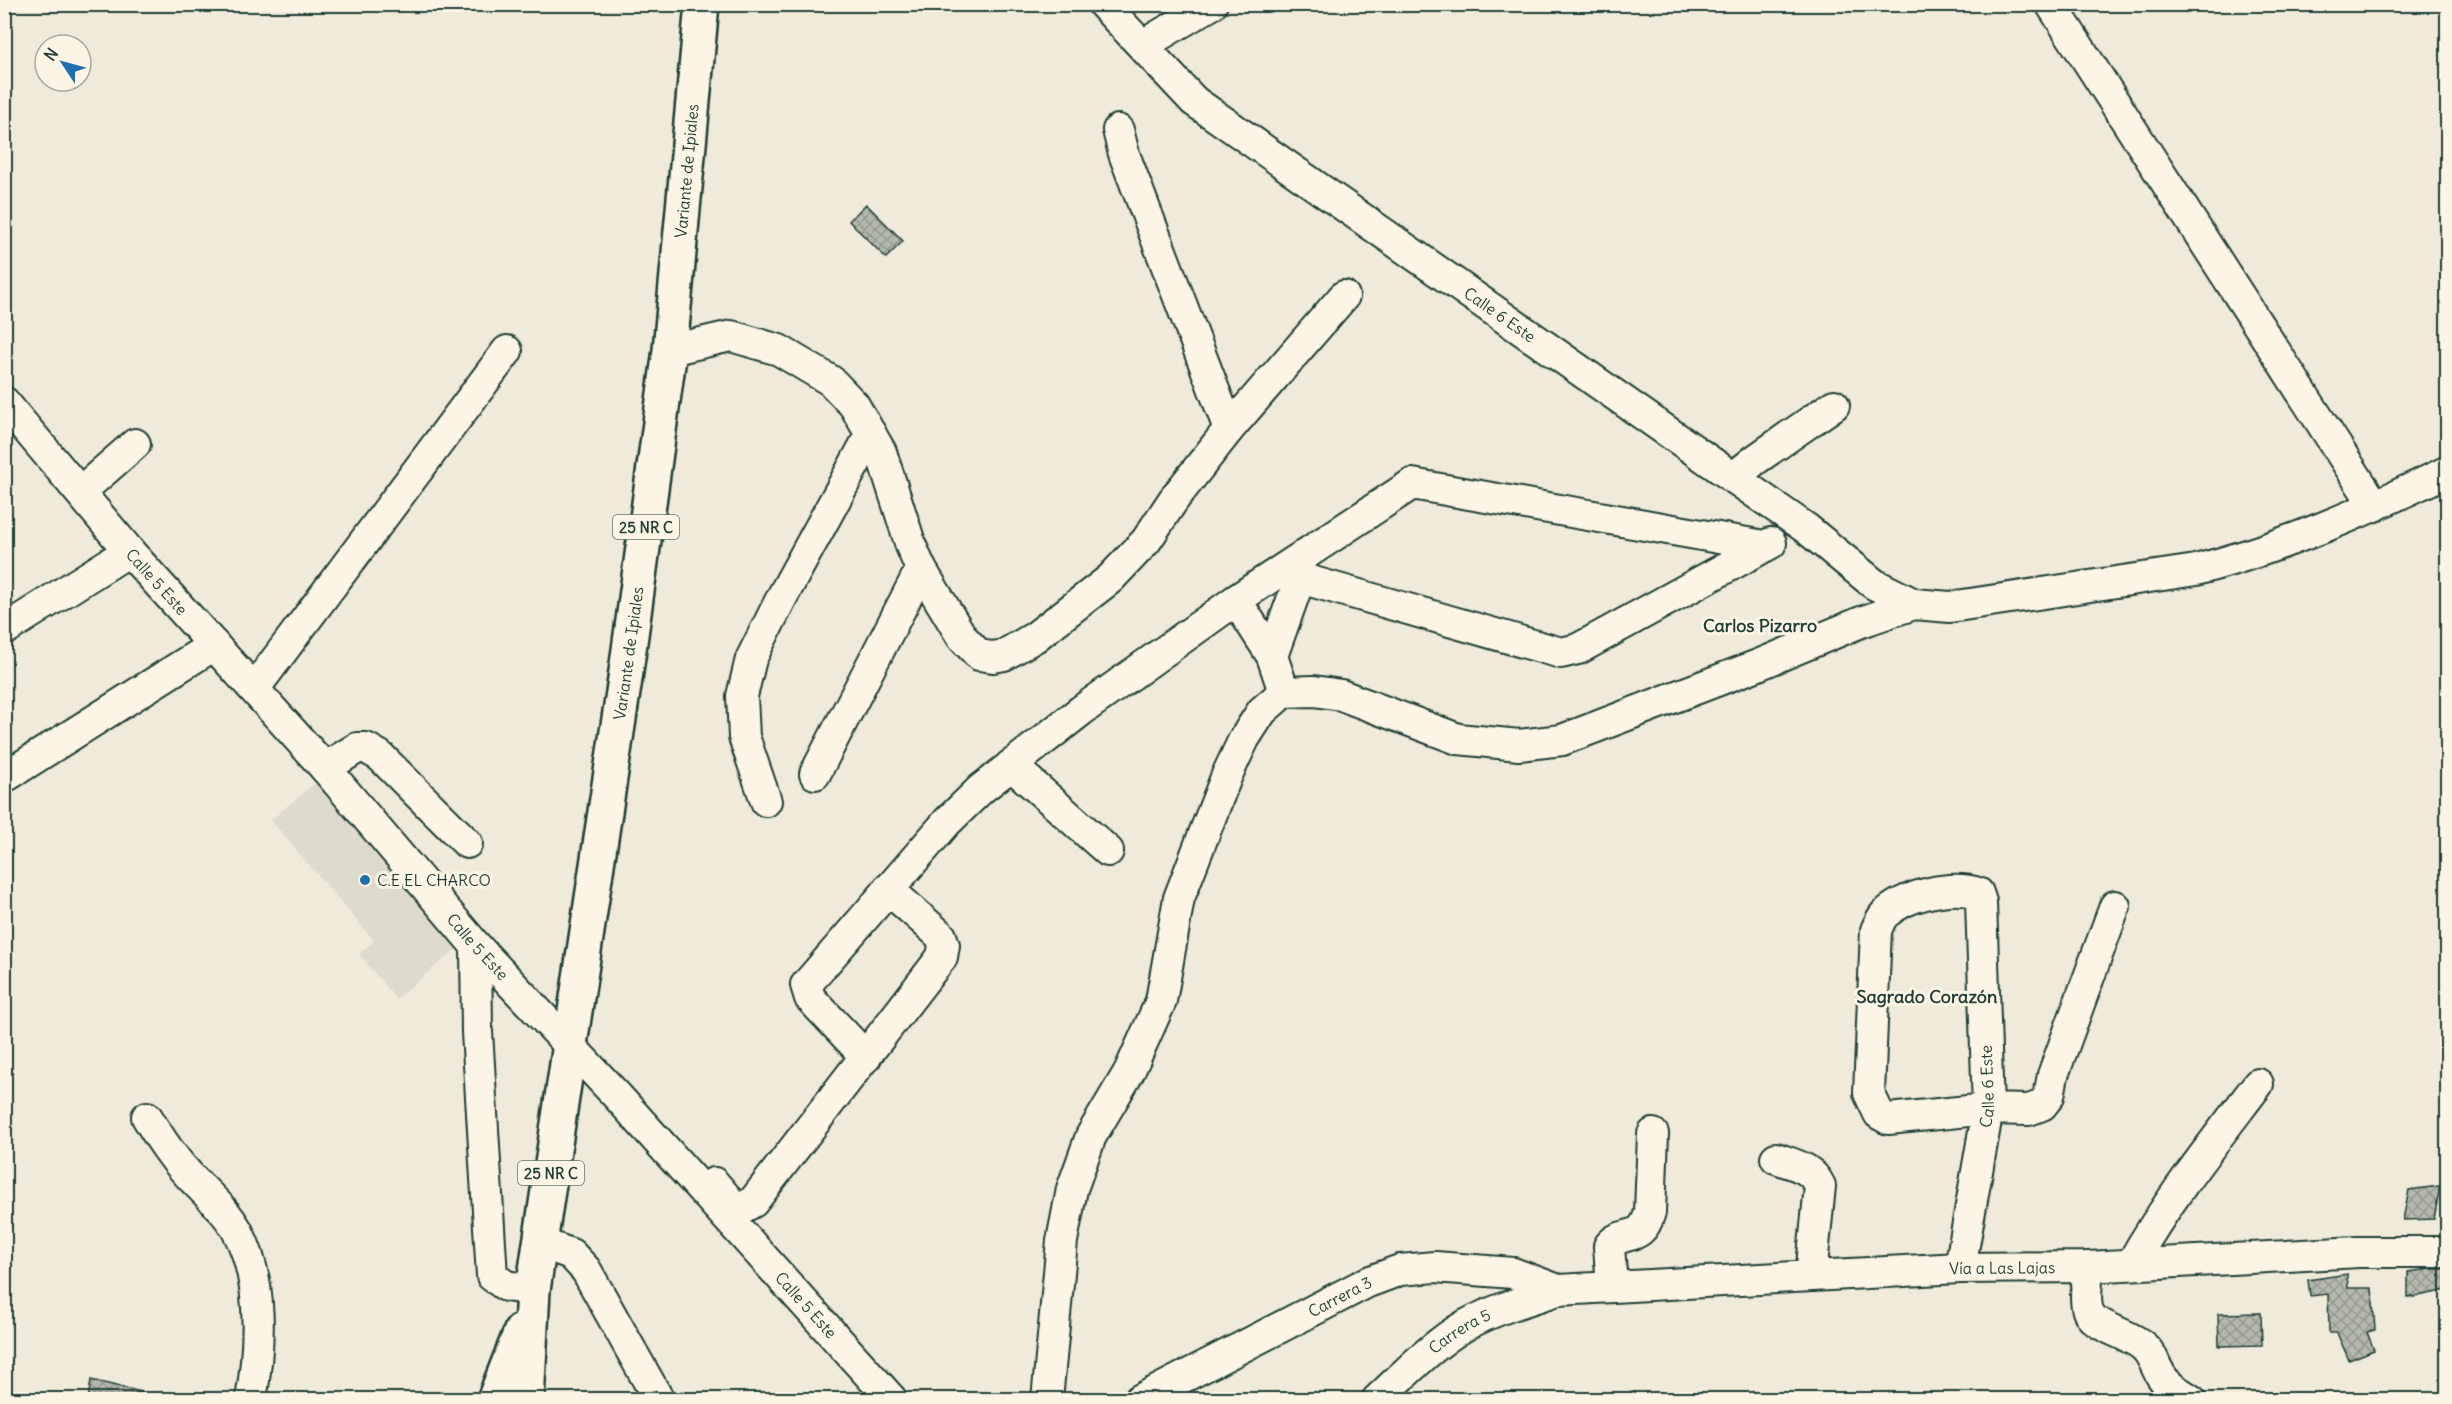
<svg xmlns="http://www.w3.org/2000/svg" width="2452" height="1404" font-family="Delius,sans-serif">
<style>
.built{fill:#dedbcc}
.building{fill:url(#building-cross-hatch);stroke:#1f3d34;stroke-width:1.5}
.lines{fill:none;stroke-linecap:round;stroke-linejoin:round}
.minor-casing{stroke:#1f3d34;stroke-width:34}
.highway-casing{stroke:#1f3d34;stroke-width:38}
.minor{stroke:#fcf5e5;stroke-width:30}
.highway{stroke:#fcf5e5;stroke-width:33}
.poi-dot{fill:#1f6fb2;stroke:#fcf5e5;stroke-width:2}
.labels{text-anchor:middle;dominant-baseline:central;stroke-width:6;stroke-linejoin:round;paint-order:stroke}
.shield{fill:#fcf5e5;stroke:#617469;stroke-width:1.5}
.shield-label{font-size:15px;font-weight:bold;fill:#1f3d34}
.street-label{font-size:16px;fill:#1f3d34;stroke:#fcf5e5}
.poi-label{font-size:16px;fill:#1f3d34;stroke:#fcf5e5;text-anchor:start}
.neighbourhood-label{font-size:18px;font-weight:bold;fill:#1f3d34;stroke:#fcf5e5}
</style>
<defs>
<pattern id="building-cross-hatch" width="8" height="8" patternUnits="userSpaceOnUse" patternTransform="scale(1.5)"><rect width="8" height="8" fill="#b5b9ad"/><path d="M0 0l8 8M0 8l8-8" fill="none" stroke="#93988e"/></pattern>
</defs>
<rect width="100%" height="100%" fill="#efeada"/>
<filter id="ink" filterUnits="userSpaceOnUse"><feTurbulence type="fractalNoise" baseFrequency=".0167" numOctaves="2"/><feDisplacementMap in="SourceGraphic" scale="12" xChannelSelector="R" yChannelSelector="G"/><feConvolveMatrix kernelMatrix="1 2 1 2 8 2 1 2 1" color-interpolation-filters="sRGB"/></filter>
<g filter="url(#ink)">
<path class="built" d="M321,778l140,167 -65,54 -37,-45 15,-13 -103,-121z"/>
<path class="building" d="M866,204l37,37 -17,17 -37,-37z
M2440,1186l-6,33 -31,1 6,-30z
M2430,1269h18v21l-40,8v-26z
M2347,1274l1,14h24l3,42 -8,2 7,18 -25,10 -12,-27h-8l-1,-39 -18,2 -2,-16z
M2261,1313l1,32 -43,1 -1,-32z
M91,1380l55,13 -1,7h-57z"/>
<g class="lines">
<g class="minor-casing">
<g id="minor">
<path id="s1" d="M1103,4l91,97 613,428 67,55 40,20"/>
<path d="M2051,4l324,502"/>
<path d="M1143,45l69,-41"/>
<path d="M670,350l61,-14 48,14 52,31 23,24 27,47 30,94 10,23 41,68 17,18 14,2 11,-2 31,-18 75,-58 36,-38 28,-42 55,-70 -105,-275 -6,-24"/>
<path id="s2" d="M4,402l125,149 196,217 151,178 143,152 273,302"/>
<path d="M1229,429l115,-133"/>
<path d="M1733,478l22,-18 79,-55"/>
<path d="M80,492l55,-48"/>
<path d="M1279,572l282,81 17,-4 193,-106"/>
<path d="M1236,600l36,56 12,36"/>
<path d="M4,630l125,-79"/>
<path d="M1272,656l28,-78"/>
<path d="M254,689l253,-338"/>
<path d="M1011,765l97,86"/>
<path d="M325,768l32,-20h9l14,8 87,87"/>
<path d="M815,774l106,-205"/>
<path d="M8,775l206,-130"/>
<path d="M766,801l-22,-64 -2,-41 9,-37 31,-62 89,-163"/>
<path d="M476,946l1,86 15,244 14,10 27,4"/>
<path d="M866,1057l-56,-59 -4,-13 141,-163 34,-33 101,-79 154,-110 176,-116 352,62"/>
<path d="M147,1117c12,20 24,39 40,56 17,19 39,36 51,59 26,50 22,114 13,168"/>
<path d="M1776,1158c19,7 35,9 44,28l-9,90"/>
<path d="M714,1183l17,20 11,5 11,-6 189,-245 2,-12 -3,-9 -53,-47"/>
<path d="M541,1243l30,11 15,16 73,130"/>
<path d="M2132,1263c36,-64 82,-121 126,-179"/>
<path d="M2088,1267c0,13 -5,34 1,46 6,14 41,21 54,33 10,8 12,21 19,31 7,11 19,16 29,23"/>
<path id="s3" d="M1960,1268l28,-159 -7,-207 -3,-9c-27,-9 -72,2 -93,21 -4,4 -6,10 -9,16l-7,163 10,21 9,5 100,-10 41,1 13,-5 7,-9 4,-21 62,-169"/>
<path d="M1612,1287l-3,-41c14,-18 32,-1 41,-34l3,-78"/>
<path d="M1047,1400l15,-159 10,-52 19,-53 38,-64 32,-71 18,-103 48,-123 17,-36 18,-28 22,-19 30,-1 27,4 117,44 61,6 43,-5 196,-75 103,-43 53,-18 36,3 246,-37c88,-23 170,-59 252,-99"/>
<path id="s4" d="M1139,1400l229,-118 32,-12 35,-3 78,6 45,17"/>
<path id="s5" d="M1377,1400c28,-26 56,-56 89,-75 29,-16 61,-25 92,-35l402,-22 128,-1 270,-15h90"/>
</g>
</g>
<g class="highway-casing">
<g id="highway">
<path d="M494,1400l27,-69"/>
<path id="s6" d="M527,1400l6,-110 92,-611 45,-329 32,-346"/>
</g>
</g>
<use href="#minor" class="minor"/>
<use href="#highway" class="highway"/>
</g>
</g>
<circle class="poi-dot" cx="365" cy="880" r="6"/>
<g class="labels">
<g class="shield">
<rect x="613" y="515" width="66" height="24" rx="4.5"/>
<rect x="518" y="1161" width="66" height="24" rx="4.5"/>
</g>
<g class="shield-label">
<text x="646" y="527">25 NR C</text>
<text x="551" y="1173">25 NR C</text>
</g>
<g class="street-label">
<text stroke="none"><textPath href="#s6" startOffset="1240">Variante de Ipiales</textPath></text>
<text stroke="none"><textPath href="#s1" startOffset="506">Calle 6 Este</textPath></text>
<text stroke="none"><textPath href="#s2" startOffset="236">Calle 5 Este</textPath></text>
<text stroke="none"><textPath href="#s6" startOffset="754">Variante de Ipiales</textPath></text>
<text stroke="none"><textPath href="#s2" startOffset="722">Calle 5 Este</textPath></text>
<text stroke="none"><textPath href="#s3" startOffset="184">Calle 6 Este</textPath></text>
<text stroke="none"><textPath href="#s5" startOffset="660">Vía a Las Lajas</textPath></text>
<text stroke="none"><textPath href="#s4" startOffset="226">Carrera 3</textPath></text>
<text stroke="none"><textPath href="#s2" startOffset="1208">Calle 5 Este</textPath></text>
<text stroke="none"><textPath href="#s5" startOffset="108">Carrera 5</textPath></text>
</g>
<g class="poi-label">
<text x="377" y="880">C.E EL CHARCO</text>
</g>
<g class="neighbourhood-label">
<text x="1760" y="625">Carlos Pizarro</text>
<text x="1927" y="996">Sagrado Corazón</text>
</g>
</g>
<rect width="2452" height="1404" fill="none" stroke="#fcf5e5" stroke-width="24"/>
<rect x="12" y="12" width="2428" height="1380" fill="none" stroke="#1f3d34" stroke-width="2" filter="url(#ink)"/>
<g transform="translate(63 63) rotate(306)"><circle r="28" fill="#fcf5e5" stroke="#a4ab9e" stroke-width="1.5"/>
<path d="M0-4.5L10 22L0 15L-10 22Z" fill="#1f6fb2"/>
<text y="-9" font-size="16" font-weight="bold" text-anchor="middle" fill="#1f3d34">N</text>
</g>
</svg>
